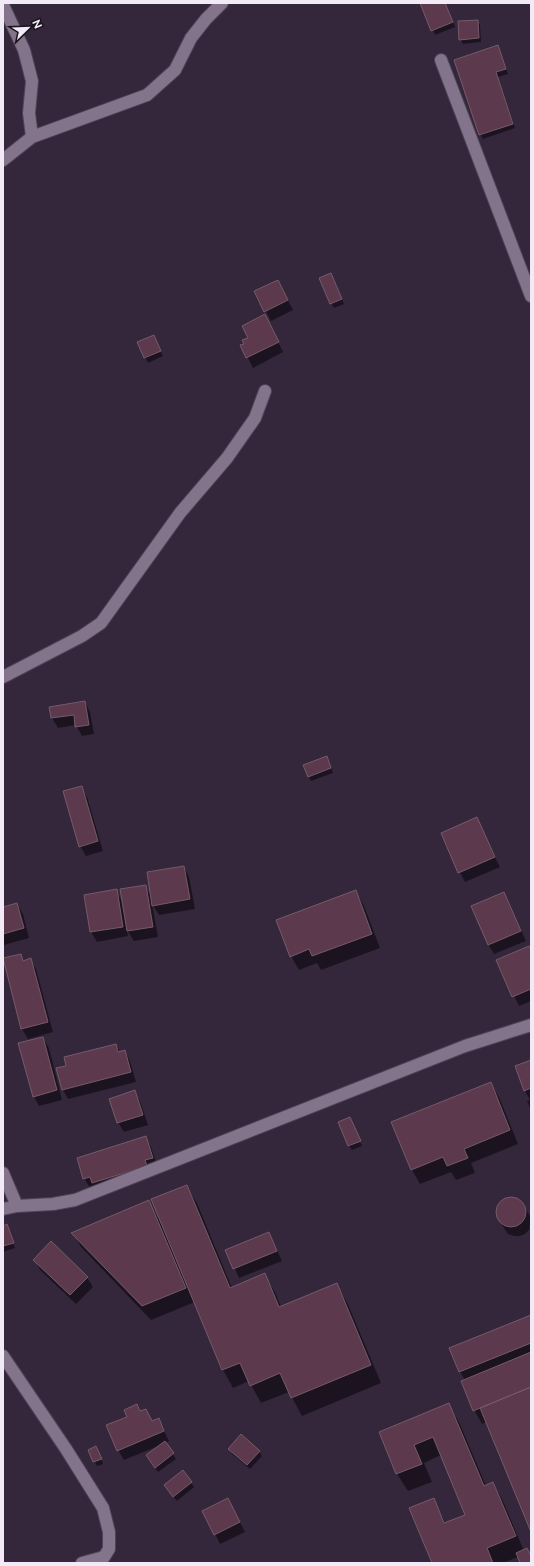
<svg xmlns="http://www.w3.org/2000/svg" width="534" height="1566" font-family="Raleway,sans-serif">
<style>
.shadow{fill:#0007}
.building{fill:#5d394e;stroke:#755b69}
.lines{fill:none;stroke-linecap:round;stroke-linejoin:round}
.lane-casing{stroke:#4f4456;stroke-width:14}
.street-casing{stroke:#4f4456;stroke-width:14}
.lane{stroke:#83748c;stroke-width:12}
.street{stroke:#83748c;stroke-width:12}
</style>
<rect width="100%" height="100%" fill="#34273c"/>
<path class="shadow" d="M421,3h24l10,24 -20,8z
M477,21l3,4 1,17 -18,2 -3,-5z
M497,46l11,28 -10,3 17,51 -32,11 -3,-5z
M334,279l10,25 -10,4 -3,-5z
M278,281l15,29 -22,11 -15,-29z
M270,326l13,26 -30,16 -11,-22z
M156,341l7,15 -15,7 -10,-21z
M85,702l5,10 4,22 -12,2 -6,-11 -18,3 -6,-10z
M327,757l6,16 -22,8 -3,-5z
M81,787l6,10 16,54 -17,5 -6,-10z
M477,819l18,37 -36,16z
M495,857l5,10 -35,15 -5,-9z
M184,867l5,10 6,32 -36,6 -7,-11 6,33 -24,4 -7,-11 1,6 -31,6 -6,-10 -6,-36 31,-5 7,11 22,-16 7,12z
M356,891l8,15 16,42 -59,22 -4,-7 -18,7 -8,-14z
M504,893l22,48 -32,13 -6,-10z
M17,904l6,10 6,24 -25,7 -1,-37z
M531,951v50l-12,5 -21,-45z
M20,955l4,6 6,-1 6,9 17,63 -25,7 -6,-10 -18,-70z
M43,1038l6,10 13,52 -23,6 -5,-9z
M116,1045l4,7 5,-1 5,10 6,21 -68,17 -5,-9 4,-24z
M531,1061v50l-4,-10 3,-1 -5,-9 -9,-24z
M490,1083l9,14 19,47 -47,19 4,10 -19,7 -5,-8 -31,12 -8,-14 -19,-47z
M135,1092l5,9 8,24 -24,7 -6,-10z
M350,1118l12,28 -10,4 -3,-4z
M145,1137l6,10 7,21 -9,2 3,6 -53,17 -9,-5 -6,-10z
M186,1186l11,17 35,85 32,-13 11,17 6,15 55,-22 11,17 34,81 -79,33 -13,-24 -28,11 -12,-22 -16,7 -10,-18 -28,-68 -44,18 -70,-73 -8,-14 76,-31 9,16z
M511,1197l6,2 5,3 9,16 -2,12 -4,4 -5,2h-6l-6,-2 -10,-15 -1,-6 1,-6 3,-5 5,-4z
M7,1225l8,23 -12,4v-25z
M269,1233l13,28 -43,17 -12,-27z
M35,1260l52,17 6,10 -17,17 -36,-34z
M531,1316v213l-44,-107 -5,2 -8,-14 -9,-30 -5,-8z
M448,1404l11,18 27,64 7,-3 10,18 21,50 7,6v6h-10l-3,-6 -15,6h-70v-63l13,24 20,-9 -25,-60 -17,8 8,19 -24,9 -11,-17 -17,-41z
M137,1406l4,6 5,-2 6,12 6,-3 11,22 -4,2 11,16 -18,13 -8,-12 13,-16 -39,16 -6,-10 10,-33z
M229,1449l30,2 3,5 -12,13 -18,-15z
M89,1450l10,2 4,12 -6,2z
M183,1472l11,15 -17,14 -9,-11z
M228,1499l17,33 -25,12 -5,-10z"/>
<path class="building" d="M420,3h25l8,19 -22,9z
M478,20l1,18 -20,2 -1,-19z
M498,45l8,24 -10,3 17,52 -34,11 -25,-75z
M331,273l11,26 -12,5 -11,-26z
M278,280l10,20 -24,12 -10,-21z
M265,314l14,28 -33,16 -6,-13 4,-1 -2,-4 6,-2 -6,-12z
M154,335l7,16 -17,7 -7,-16z
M85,701l4,24 -14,2 -1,-12 -23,3 -2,-11z
M327,756l4,12 -23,9 -5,-12z
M82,786l16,55 -19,6 -16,-56z
M477,817l18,40 -37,16 -17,-40z
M184,866l6,33 -38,7 -5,-34z
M146,885l7,42 -26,4 -7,-42z
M117,889l6,38 -33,5 -6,-37z
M356,890l16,44 -60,22 -3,-7 -19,8 -14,-37z
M504,892l17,39 -33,14 -17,-39z
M17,903l7,25 -21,6v-27z
M529,946l2,4v39l-19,8 -16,-37z
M21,954l2,7 8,-3 17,64 -27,7 -18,-71z
M43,1037l14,53 -24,7 -15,-54z
M116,1044l2,8 7,-2 6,22 -69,18 -6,-22 10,-2 -2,-9z
M531,1060v28l-7,3 -9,-25z
M491,1082l19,48 -46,19 4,9 -21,8 -4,-9 -32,13 -20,-48z
M135,1090l8,25 -26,8 -8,-24z
M350,1117l11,24 -13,5 -10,-24z
M146,1136l7,22 -8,2 2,6 -55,17 -2,-6 -7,2 -6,-21z
M187,1185l43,103 35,-15 14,34 58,-24 34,82 -80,33 -11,-25 -30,13 -10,-23 -18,7 -71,-171z
M496 1212a15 15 0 1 1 30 0a15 15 0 1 1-30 0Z
M149,1200l37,88 -44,18 -71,-73z
M7,1224l7,19 -11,3v-20z
M269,1232l8,19 -44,18 -8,-19z
M51,1241l37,36 -18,18 -37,-35z
M531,1315v28l-72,29 -10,-24z
M531,1352v35l-58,24 -12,-30z
M531,1387v145l-51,-124z
M449,1403l35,83 9,-4 23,54 -29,12 6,15h-61l-23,-55 25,-10 10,25 21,-8 -32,-78 -19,8 8,19 -26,10 -17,-42z
M137,1404l3,7 6,-2 6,12 7,-3 5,13 -47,20 -11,-26 21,-8 -3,-7z
M241,1434l19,17 -13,14 -19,-16z
M165,1441l9,12 -19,15 -9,-13z
M96,1446l6,13 -9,3 -5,-12z
M183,1470l9,12 -19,15 -9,-12z
M228,1498l12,24 -26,13 -12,-24z
M527,1548l4,8v7h-11l-4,-10z"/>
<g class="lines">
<g class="lane-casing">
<path id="lane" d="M441,60l90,236
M17,1206l36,-2 22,-4 390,-154 66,-21
M3,1356l63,93 37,59 6,24v17l-5,8 -22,6"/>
</g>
<g class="street-casing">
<path id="street" d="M3,5l21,45 8,31 -3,32 3,24 -29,23
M32,137l115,-42 28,-25 16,-32 15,-19 16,-16
M3,677l79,-41 19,-13 79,-110 47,-55 28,-40 10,-27
M3,1173l14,33 -14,3"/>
</g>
<use href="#lane" class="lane"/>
<use href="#street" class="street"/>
</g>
<rect width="534" height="1566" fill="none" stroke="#f2eaf7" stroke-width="8"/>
<g transform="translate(28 28) rotate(67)" stroke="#19131c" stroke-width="3" paint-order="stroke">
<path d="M0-3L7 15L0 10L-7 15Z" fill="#f2eaf7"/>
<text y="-6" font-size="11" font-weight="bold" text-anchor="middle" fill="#f2eaf7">N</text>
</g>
</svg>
